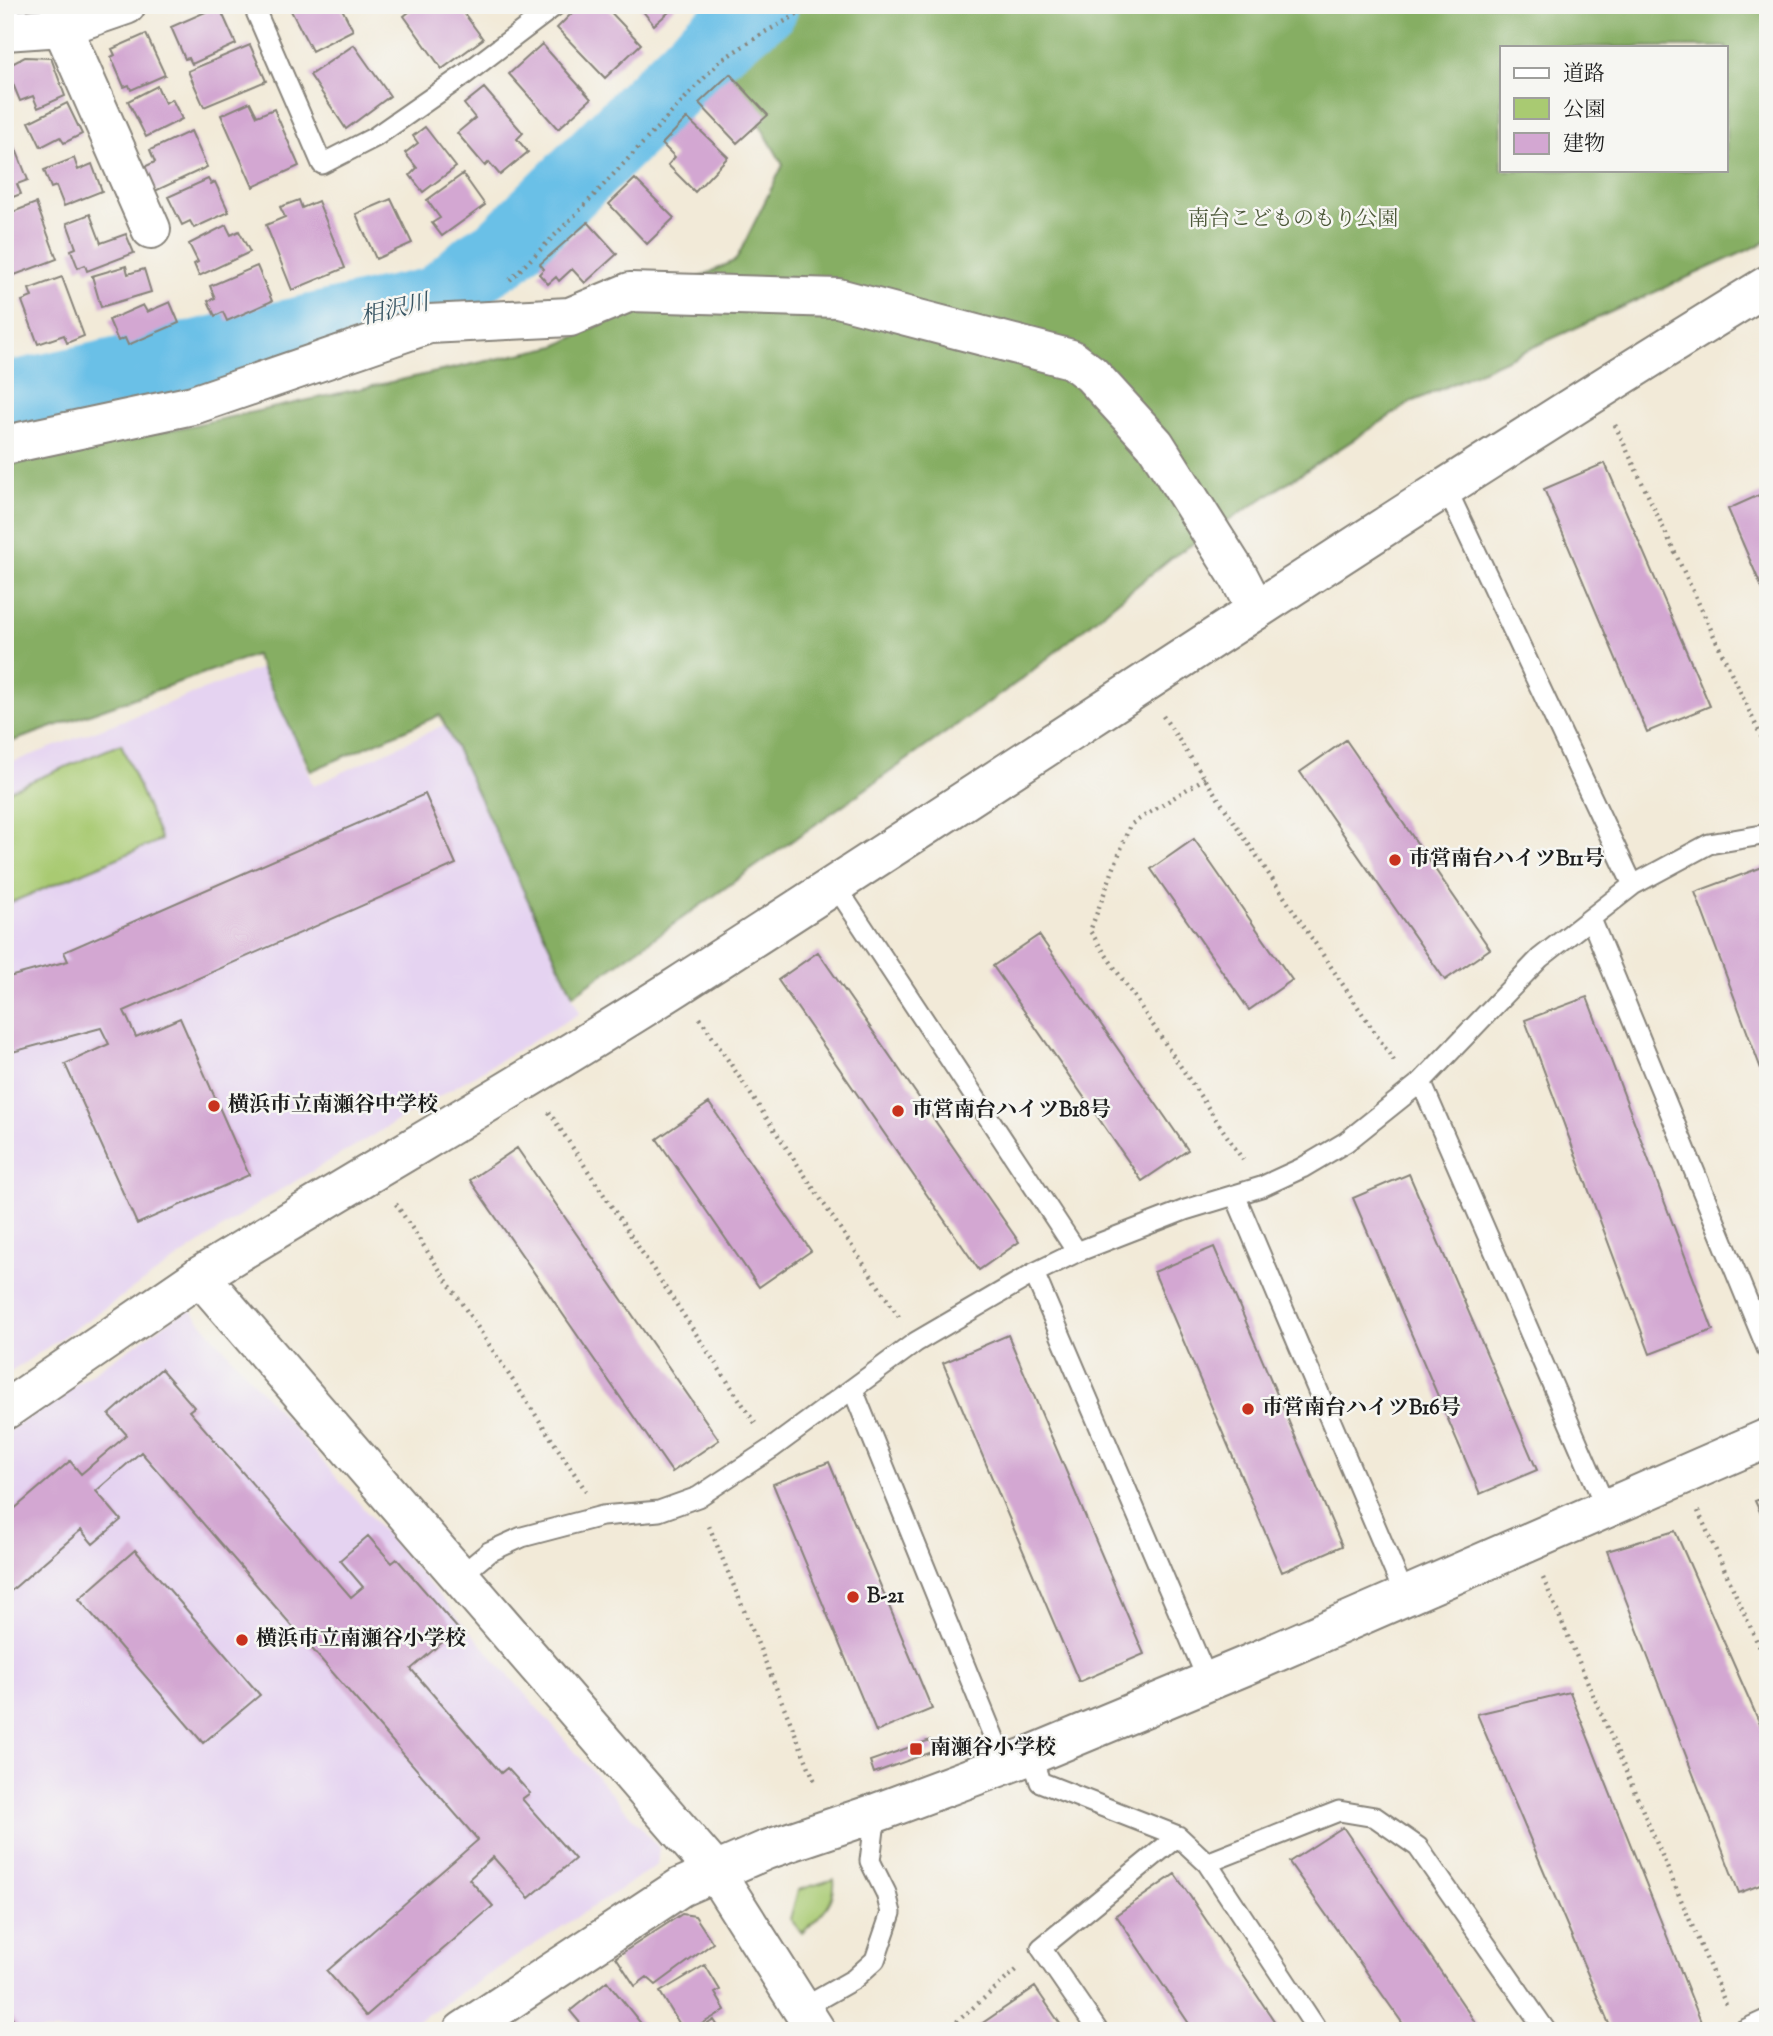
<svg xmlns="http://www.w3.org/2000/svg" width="1773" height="2036" font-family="'Sorts Mill Goudy','Noto Serif JP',serif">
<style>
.built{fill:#e5d3f1}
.green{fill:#a9ca72;stroke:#627347;stroke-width:2}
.forest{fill:#86ae64;stroke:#516540;stroke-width:2;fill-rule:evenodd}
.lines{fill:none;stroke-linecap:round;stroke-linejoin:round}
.river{stroke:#6bc0e7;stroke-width:72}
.building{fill:#d3a7d2}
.lane-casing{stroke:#87837a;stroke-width:23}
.street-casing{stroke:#87837a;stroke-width:42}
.secondary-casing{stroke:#87837a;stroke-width:42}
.path{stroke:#87837a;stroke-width:4.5;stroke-dasharray:2 5;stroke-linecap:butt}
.lane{stroke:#fff;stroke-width:19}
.street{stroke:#fff;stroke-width:38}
.secondary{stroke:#fff;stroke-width:38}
.poi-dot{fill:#c8321e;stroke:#f6f6f2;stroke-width:2.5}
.labels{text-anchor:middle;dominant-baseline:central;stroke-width:5;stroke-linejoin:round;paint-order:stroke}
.park-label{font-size:21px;fill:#4d593a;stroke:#f6f6f2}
.poi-label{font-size:21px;font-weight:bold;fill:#1c1c1c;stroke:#f6f6f2;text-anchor:start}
.water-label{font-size:23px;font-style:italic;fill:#385563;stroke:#f6f6f2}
</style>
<rect width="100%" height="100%" fill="#f6f6f2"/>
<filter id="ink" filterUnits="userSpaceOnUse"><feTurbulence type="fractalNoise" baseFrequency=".0143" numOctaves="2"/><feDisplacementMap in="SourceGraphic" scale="14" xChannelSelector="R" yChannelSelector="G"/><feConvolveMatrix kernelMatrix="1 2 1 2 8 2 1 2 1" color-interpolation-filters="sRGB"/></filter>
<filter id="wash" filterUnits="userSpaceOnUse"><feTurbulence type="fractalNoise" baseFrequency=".00686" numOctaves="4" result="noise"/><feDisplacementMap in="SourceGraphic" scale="28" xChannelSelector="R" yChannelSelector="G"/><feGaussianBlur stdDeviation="1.57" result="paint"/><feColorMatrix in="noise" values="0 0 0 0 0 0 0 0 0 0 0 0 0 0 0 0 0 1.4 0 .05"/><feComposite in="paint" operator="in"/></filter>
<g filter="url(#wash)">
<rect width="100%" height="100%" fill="#f2ead8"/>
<path class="built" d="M269,665l44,121 133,-62 134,289 -315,186 -260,177v-611z
M189,1308l470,540 -2,17 -255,166h-397v-598z"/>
<path class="green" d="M121,744l40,96 -156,65v-113z
M834,1879c3,25 -16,38 -32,54l-12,-14 8,-29z"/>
<path class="forest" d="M749,5h1019v236l-356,161 -241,156 -149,121 -449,316 -133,-280 -129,56 -56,-116 -250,89v-278l551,-120 180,-86 47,-95 -77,-134zM1502,47h224v123h-224z"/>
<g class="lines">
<path class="river" d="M5,399l433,-97 42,-37 23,-14 210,-207 50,-39"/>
</g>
<g id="blocks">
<path class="building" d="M288,5h52l13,25 -41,21z
M418,5h40l25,34 -41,30 -38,-53z
M508,5h17l-10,8z
M580,5h24l37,39 -36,34 -48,-50z
M638,5h39l-23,20z
M219,6l17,38 -44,20 -3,-6 -4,1 -14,-32z
M146,34l19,41 -34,15 -2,-5 -5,2 -13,-30 4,-2 -3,-6z
M542,44l49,55 -33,30 -49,-55z
M250,45l16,36 -62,26 -16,-36z
M354,45l36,51 -44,33 -36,-54z
M25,57l26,1 14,38 -27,12 -5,-12 -13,5 -14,-34z
M730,74l38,41 -31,28 -38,-40z
M157,86l8,17 7,-4 10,20 -36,18 -18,-36z
M484,88l39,45 -6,6 11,13 -28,23 -11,-13 -4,4 -28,-33 18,-15 -11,-14z
M250,102l7,14 17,-7 25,57 -46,21 -32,-72z
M67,103l15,31 -18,9 -4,-6 -19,10 -12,-25z
M687,118l41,39 -33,35 -27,-27 7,-8 -13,-13z
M425,127l31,40 -33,25 -13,-17 7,-7 -12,-15 13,-10 -5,-7z
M191,131l16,36 -54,25 -11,-24 13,-6 -5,-12z
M10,134l18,46 -11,4 4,10 -16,6v-64z
M74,158l4,12 14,-6 10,27 -38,15 -8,-20 -5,2 -7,-18z
M463,174l22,31 -43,31 -10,-13 8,-5 -13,-18z
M208,179l3,5 4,-2 14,30 -35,16 -4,-7 -8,4 -14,-28z
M635,179l39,39 -27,26 -38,-40z
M391,199l21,44 -36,16 -20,-45z
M299,200l3,8 16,-7 27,67 -53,22 -26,-65 19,-8 -5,-10z
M36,203l21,56 -45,17 -6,-13 7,-2 -8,-20v-26z
M90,214l11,29 25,-9 8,19 -47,18 -2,-6 -7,3 -7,-18 5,-2 -9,-25z
M588,222l29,32 -32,29 -13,-14 -13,12 -3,-4 -8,7 -9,-10 5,-5 -4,-5z
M226,225l5,10 8,-4 11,21 -51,24 -5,-12 4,-2 -9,-18z
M126,266l2,8 16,-5 7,23 -50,15 -9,-31z
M257,266l15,35 -45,20 -4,-9 -8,4 -7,-15 7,-3 -5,-12z
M62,277l22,59 -17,7 -3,-8 -26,9 -16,-43 10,-4 -3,-8z
M170,302l9,21 -51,22 -3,-7 -7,3 -9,-21 34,-15 4,7z
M1605,463l105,243 -63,26 -103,-243z
M1768,491v111l-40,-93z
M1346,740l144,209 -45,31 -145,-208z
M425,794l31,70 -332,147 12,26 44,-19 69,157 -112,49 -72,-160 44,-20 -8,-16 -96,26v-76l63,-17 -4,-9z
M1194,839l98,141 -43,30 -98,-141z
M1768,865v220h-1l-72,-193z
M1039,935l149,215 -46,31 -149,-215z
M818,952l201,290 -40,28 -201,-290z
M1587,997l126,333 -63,24 -125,-334z
M709,1103l102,148 -52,36 -102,-148z
M517,1148l202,292 -47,32 -202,-292z
M1409,1174l128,296 -57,24 -127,-296z
M1214,1247l128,299 -60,26 -128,-300z
M1008,1335l136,319 -65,28 -136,-319z
M161,1369l33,38 -5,4 162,186 12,-10 -23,-27 28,-24 24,27 5,-4 61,70 -47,40 90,104 6,-5 23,25 -8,6 53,60 -46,39 -36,-41 -24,22 24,27 -127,110 -39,-45 151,-131 -337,-388 -45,39 25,29 -28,24 -12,-14 -76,66v-79l65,-56 11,13 46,-39 -18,-20z
M829,1462l103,247 -56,23 -103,-248z
M1768,1496v33l-13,-28z
M1675,1531l93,211v140l-29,11 -132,-342z
M135,1550l125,145 -57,48 -124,-144z
M1570,1692l131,330 -34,9h-55l-135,-317z
M930,1740l4,11 -60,22 -4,-12z
M1343,1827l138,204h-73l-119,-169z
M1175,1874l106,157h-87l-78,-116z
M682,1914l13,2 18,27 -57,42 -9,-8 -12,9 -19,-29z
M705,1965l15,25 -5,3 10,17 -35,21h-6l-24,-39z
M607,1981l3,4 37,46h-71l-1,-2 6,-5 -11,-13z
M1035,1987l30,44h-94z
M5,2008l16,23h-16z
M714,2020l7,11h-24z"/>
</g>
</g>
<g filter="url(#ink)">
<use href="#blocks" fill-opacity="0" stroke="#87837a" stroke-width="2"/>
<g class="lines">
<g class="lane-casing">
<path id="lane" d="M253,5l69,159 53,-27 89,-62 92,-70
M1446,488l187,397
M835,885l242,367
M1591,919l177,432
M1421,1082l185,426
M1235,1195l170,401
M1034,1273l174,408
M853,1390l152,375
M459,1577l30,-25 33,-15 80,-21 57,-5 39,-14 74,-49 144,-106 118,-69 43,-21 108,-42 76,-23 41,-19 44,-26 75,-60 119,-124 93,-73 76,-41 59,-10
M1031,1755l9,27 138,54 29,27 111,168
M1207,1863l132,-52 36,6 43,30 128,184
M803,2008l51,-29 21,-19 16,-47 -5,-20 -16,-32 6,-48
M1098,2031l-57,-83 137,-112
M1742,2031l26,-12"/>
</g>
<g class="street-casing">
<path id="street" d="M62,27l89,202
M5,31l57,-4 64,-22
M5,445l188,-40 236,-81 141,-7 60,-25 208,6 233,61 20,15 64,70 84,133 17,33
M5,1410l195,-134 514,594 102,161"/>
</g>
<g class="secondary-casing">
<path id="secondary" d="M200,1276c158,-98 321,-190 478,-290 364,-233 721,-475 1090,-701
M463,2031l218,-144 85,-37 110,-37 155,-58 214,-89 523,-228"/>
</g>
<path class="path" d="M510,280l71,-71 139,-148 45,-29 50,-27
M1763,335l5,9
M1615,425l153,326
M1163,716l233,348
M1205,778l-75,47 -40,106 153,229
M700,1018l199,299
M549,1112l206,311
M396,1204l190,287
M1698,1511l70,155
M709,1526l107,258
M1543,1578l184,429
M946,2031l74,-64"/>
<use href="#lane" class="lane"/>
<use href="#street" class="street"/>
<use href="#secondary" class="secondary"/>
</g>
</g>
<g class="poi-dot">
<circle cx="1395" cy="860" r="7"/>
<circle cx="214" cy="1106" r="7"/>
<circle cx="898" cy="1111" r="7"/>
<circle cx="1248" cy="1409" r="7"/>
<circle cx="853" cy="1597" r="7"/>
<circle cx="242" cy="1640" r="7"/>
<rect x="909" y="1742" width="14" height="14" rx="3.5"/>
</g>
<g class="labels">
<g class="park-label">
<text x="1293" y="220">南台こどものもり公園</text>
</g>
<g class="poi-label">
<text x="1409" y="860">市営南台ハイツB11号</text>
<text x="228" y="1106">横浜市立南瀬谷中学校</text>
<text x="912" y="1111">市営南台ハイツB18号</text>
<text x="1262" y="1409">市営南台ハイツB16号</text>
<text x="867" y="1597">B-21</text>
<text x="256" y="1640">横浜市立南瀬谷小学校</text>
<text x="930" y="1749">南瀬谷小学校</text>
</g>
<g class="water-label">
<text transform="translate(395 311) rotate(-13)">相沢川</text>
</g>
</g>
<rect width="1773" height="2036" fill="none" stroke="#f6f6f2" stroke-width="28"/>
<rect x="1500" y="46" width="228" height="126" fill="#f6f6f2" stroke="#9f9f9c" stroke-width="2"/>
<rect x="1514" y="68" width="35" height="10" fill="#ffffff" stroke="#9f9f9c" stroke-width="2"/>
<text x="1563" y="80" font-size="21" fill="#1c1c1c">道路</text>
<rect x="1514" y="98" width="35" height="21" fill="#a9ca72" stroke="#9f9f9c" stroke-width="2"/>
<text x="1563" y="116" font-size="21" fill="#1c1c1c">公園</text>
<rect x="1514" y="133" width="35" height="21" fill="#d3a7d2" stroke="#9f9f9c" stroke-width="2"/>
<text x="1563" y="150" font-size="21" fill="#1c1c1c">建物</text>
</svg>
